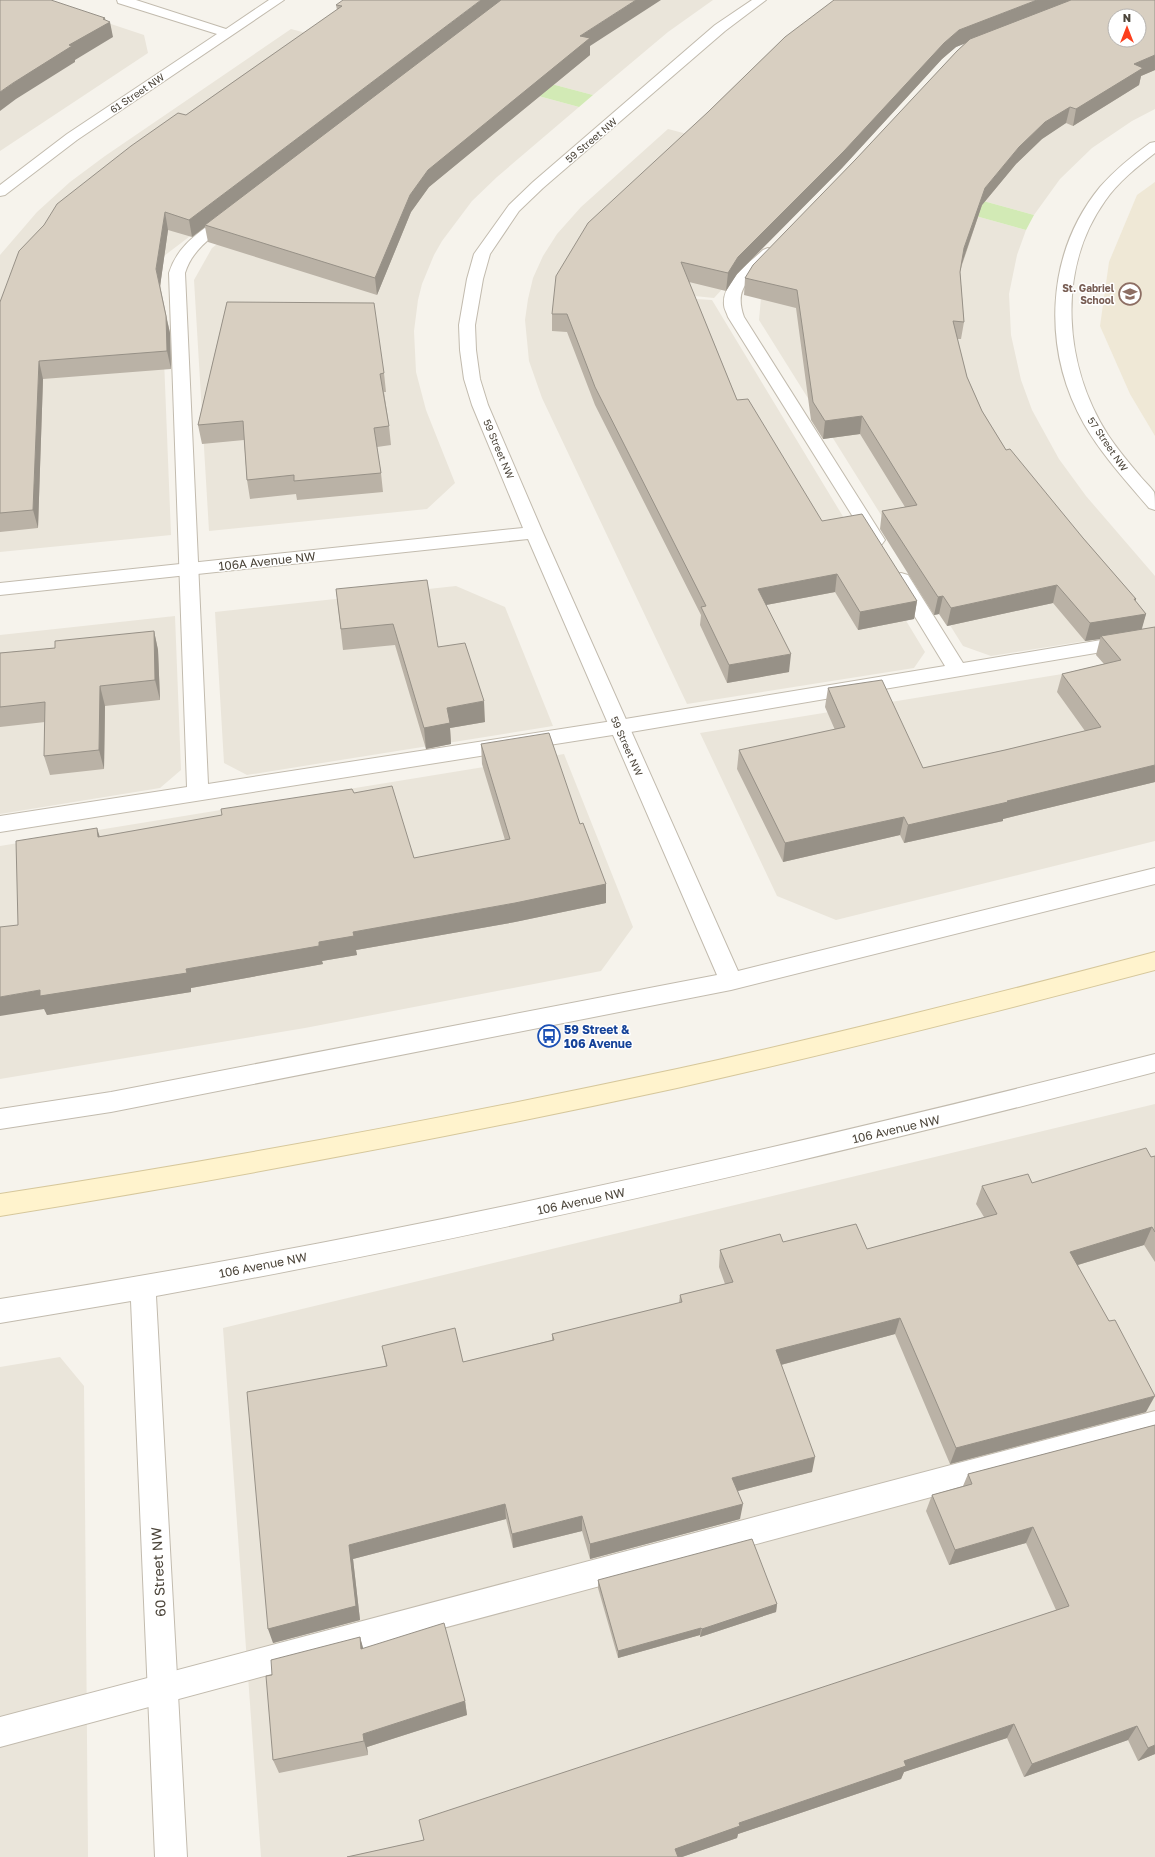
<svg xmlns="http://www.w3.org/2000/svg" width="1155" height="1857" font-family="'Golos Text',sans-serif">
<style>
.residential{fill:#eae5da;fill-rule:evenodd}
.education{fill:#efe8d6}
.green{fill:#d2eab5}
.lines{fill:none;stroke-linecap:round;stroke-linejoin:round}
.lane-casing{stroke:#c2bbae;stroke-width:2}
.street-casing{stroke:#c2bbae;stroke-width:2}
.secondary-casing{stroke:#d6c79b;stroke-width:2}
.lane{fill:#fff;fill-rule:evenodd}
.street{fill:#fff;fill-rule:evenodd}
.secondary{fill:#fff3cd;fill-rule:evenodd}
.wall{fill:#bab2a6}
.shaded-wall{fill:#979187}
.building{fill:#d8cfc1;stroke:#979187;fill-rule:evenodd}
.labels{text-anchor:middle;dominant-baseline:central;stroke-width:3;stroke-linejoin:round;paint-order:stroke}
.far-street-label{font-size:10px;fill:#4b4439;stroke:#fff}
.far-education-label{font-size:10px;font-weight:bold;fill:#785e54;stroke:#fff;text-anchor:end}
.street-label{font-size:12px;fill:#4b4439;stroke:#fff}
.transit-label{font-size:12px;font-weight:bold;fill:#164399;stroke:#fff;text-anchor:start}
.near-street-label{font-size:14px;fill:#4b4439;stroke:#fff}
</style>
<rect width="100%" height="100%" fill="#f6f3ec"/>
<path class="residential" d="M39,0l105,35 4,18 -148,98v-137z
M533,0h180l-45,32 -75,63 -136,-36z
M1155,0v109l-23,12 -40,27 -32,31 -26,36 -164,-45 103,-112zM1115,16h24v24h-24z
M291,29l127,34 -258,196 11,276 -171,17v-297l37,-43 33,-30 35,-26z
M442,70l137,37 -82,70 -25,24 -30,40 -8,14 -12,29 -4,16 -4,31 2,41 10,38 29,73 -28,26 -218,22 -15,-251 18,-32z
M668,129l163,43 -117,126 -49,-5 -2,4 49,3 213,352 -11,16 -227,36 -145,-306 -13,-37 -4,-41 3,-21 5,-21 10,-22 14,-22 24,-27z
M857,183l169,47 -9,25 -8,39 2,41 10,45 11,30 27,49 27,37 69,80v54l-164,26 -28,-10 -204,-326 3,-33z
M456,586l49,21 48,119 -306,49 -23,-12 -9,-151z
M175,616l6,154 -21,18 -160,26v-179z
M1155,659v182l-319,79 -59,-24 -77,-163z
M564,754l69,173 -32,44 -296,57 -305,51v-233z
M1155,1104v753h-894l-38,-529z
M60,1357l24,29 4,471h-88v-490z"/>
<path class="education" d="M1155,182v254l-25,-42 -30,-68 9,-64 28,-67z"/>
<path class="green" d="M457,59l136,36 -14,12 -137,-37z
M870,170l164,45 -8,15 -169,-47z"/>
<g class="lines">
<g class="lane-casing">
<path id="lane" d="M231,212l5,1 2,3 -2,3c-20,15 -43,28 -51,54l23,511 411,-64 326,-54 -53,-87 2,-4 7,-2 7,2 55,88 192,-32v12l-536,91 -619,98v-16l187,-29 -18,-514c7,-23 24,-37 43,-50 6,-5 12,-10 19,-11z
M768,248l5,2 3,3c-17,24 -45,28 -32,64l141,223 -3,4 -6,2 -6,-2 -142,-227c-1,-4 -4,-8 -4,-12 -2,-23 24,-41 39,-55z
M1155,1411v26l-1155,310v-30z"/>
</g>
<g class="street-casing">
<path id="street" d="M117,0h19l90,29 43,-29h15l-207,140 -72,55 -5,1v-11l67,-51 150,-100 -99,-31z
M752,0h14l-41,31 -182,157 -24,23 -29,43 -7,25 -8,46 1,25 4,29 8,26 55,128 195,438 417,-103v16l-424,106 -620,122 -111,17v-20l111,-17 606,-117 -189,-436 -528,56v-12l523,-55 -51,-123 -8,-26 -4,-29 -1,-25 8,-46 7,-25 35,-49 24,-23 182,-157z
M1155,142v11c-18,14 -37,29 -50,48 -49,69 -41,165 3,234 10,15 21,28 32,41 4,5 10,10 14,16 1,4 1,12 1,18l-6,-2c-23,-27 -47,-53 -65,-84 -42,-74 -39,-170 16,-237 15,-17 32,-31 50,-44z
M1155,1054v18c-330,86 -663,163 -999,224l31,561h-32l-24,-556 -131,22v-24c389,-61 774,-148 1155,-245z"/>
</g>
<g class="secondary-casing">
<path id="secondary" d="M1155,952v18c-159,42 -318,82 -478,118 -225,49 -450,91 -677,128v-22c227,-35 452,-77 677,-125 160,-35 319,-75 478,-117z"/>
</g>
<use href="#lane" class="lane"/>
<use href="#street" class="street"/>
<use href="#secondary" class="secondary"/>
</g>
<path class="wall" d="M1155,0v70l-14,6 -2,9 -66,41 -7,-3 -24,16 -26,25 -34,41 -20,60 -2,7 4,50 -3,17h-4l10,38 15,34 24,39 130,149 -1,2 11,13 -5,15 14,153 -152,37v2l-99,22 -4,-8 -117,27 -46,-93 2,-19 96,-20 -10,-23 3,-19 95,80 82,-18 80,-19 -28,-39 5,-18 42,-10 -8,-9 4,-16 -15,2 -32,-38 -106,23 -8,-12 -5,1 -54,-86 2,-18 23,-4 -45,-73 -37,5 -12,-19 -15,-112 -52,-13 1,-17 220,-235 -9,4 -14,12 -100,109 -105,106 -11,17 -37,-9 48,118 85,121 95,80 -3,18 -56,11 -23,-38 -69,13 23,67 -62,11 -27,-58 1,-10 -106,-210 -28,-73 -15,-1v-17l156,-202 77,-75z
M336,5l254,41v9l-161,132 -18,25 -34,83 -169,-53 -3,-15 -13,10 -24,-7 -8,56 10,47 1,36 -128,10 -5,149 -38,4v-230l186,-187 151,-105z
M227,302l157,71 2,19h-2l5,34 2,19 -14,2 4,26 2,19 -86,8 -1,-6 -46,5 -3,-19 -3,-40 -42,4 -4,-19z
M336,589l102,58 47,75 -35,6 1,16 -25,5 -31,-104 -52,5z
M154,631l4,19 2,50 -55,6 -1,63 -54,6 -6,-19 1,-34 -45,5v-74l55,-5z
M481,744l99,80 26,60v19l-91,19 -159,28 1,5 -35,6 1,3 -132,24v4l-144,23 -29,-90 82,-88 254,-44 60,65 91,-18 -23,-76z
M1155,1156v106l-11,-17 -66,20 68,147 -196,52 -55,-130 -114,31 31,107 -74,19 2,28 -150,40 -8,-28 -69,17 -7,-29 -153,40 7,61 -87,23 113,-277 -4,-20 81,16 89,-22v-6l127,-31 1,-8 45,-11 -6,-17 1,-17 63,-8 84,7 117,-32 -8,-13 6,-18 50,-3z
M1155,1425v329l-17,7 -10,-21 -104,37 -17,-39 -103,34 -3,7 -163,55 -1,4 -55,19h-335l77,-17 632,-230 -30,-67 -77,22 -23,-54 6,-16 31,-9 5,-12z
M598,1580l179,24 -1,8 -76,25v-2l-82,23 -20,-70z
M360,1637l3,12 102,52 2,14 -100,32 1,8 -89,18 -6,-13 -1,-85z"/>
<path class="shaded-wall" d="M481,0h23l-299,225v2l-13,10 -3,-17z
M636,0h25l-71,46v9l-161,132 -18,25 -34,83 -2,-17 35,-83 18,-25 152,-134z
M1037,0h39l-120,47 -14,12 -100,109 -105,106 -11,17 2,-18 10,-16 206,-214 15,-13z
M105,18l1,6 4,-2 3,15 -38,23v2l-59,37 -16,12v-19l69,-47z
M1155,55v15l-14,6 -2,9 -66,41 3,-17 58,-45z
M1070,107l-4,16 -24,16 -26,25 -34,41 -21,61 3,-18 21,-60 34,-41 26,-25z
M165,212l3,18 -8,57 -4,-18z
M166,316l4,17 1,36 -4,-18z
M39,361l4,18 -5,149 -5,-18z
M862,416l-2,18 -37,5 2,-18z
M837,574l-2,18 -79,15 2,-18z
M1057,585l-4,18 -106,23 4,-18z
M943,596l-4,18 -5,1 4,-18z
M1134,599h2l-5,17 15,-2 -5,18 -40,4 -1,3 -15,2 5,-18z
M917,601l-3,18 -56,11 2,-18z
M154,631l4,19 2,50 -5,-20z
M791,654l-2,18 -62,11 2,-18z
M100,686l5,20 -1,63 -5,-19z
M484,701l1,21 -35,6 1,16 -25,5 -2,-21 23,-20z
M1155,765v17l-152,37v2l-99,22 4,-18z
M904,817l-4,18 -117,27 2,-19z
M97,828l6,19 -5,-10z
M606,884v19l-91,19 -159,28 1,5 -35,6 1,3 -132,24v4l-144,23 -3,-6 -44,7v-19l40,-7 146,-21 133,-27 34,-10z
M1152,1227l-8,18 -80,24 6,-17z
M900,1318l-5,16 -122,33 3,-17z
M1155,1396l-9,16 -196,52 6,-16z
M815,1457l-3,15 -82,21 2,-15z
M505,1504l1,15 -153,40 7,61 -87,23 -5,-14 81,-84z
M743,1504l-3,15 -150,40v-15z
M582,1516v15l-69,17 -1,-14z
M1033,1527l-7,16 -77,22 6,-15z
M777,1604l-1,8 -76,25 2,-8z
M701,1628l-1,7 -82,23v-7z
M360,1637l4,14 -3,-2z
M465,1701l2,14 -100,32 1,8 -4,-14 -1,-7z
M1014,1724l-7,14 -103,34 -3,7 -163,55 -1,4 -55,19h-8l1,-8 64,-26 165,-62z
M1137,1726l-9,14 -104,37 8,-13z
M1155,1745v9l-17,7 10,-13z"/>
<path class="building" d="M0,0h51l54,18 -2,1 7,3 -41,23 3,1 -59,37 -13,9z
M343,0h138l-292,220 -24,-8 -9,57 10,47 1,35 -128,10 -6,149 -33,3v-211l19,-51 25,-26 13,-21 74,-58 47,-33 8,2 156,-109 -6,-1z
M501,0h135l-56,36 10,2 -162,132 -18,25 -35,83 -170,-53z
M834,0h203l-78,30 -15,13 -100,108 -106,106 -10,16 -47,-11 56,138 11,-1 74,122 40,-7 55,87 -57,11 -23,-38 -79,15 33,65 -62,11 -28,-58 5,-1 -111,-219 -28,-73h-15l4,-38 32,-53 120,-111 77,-75z
M1071,0h84v55l-21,9 9,4 -67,41 -6,-2 -25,15 -26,25 -34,41 -21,60 -4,24 4,50 -11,-1 14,56 15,34 24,39 4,-1 73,89 53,61h-2l12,15 -56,9 -33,-38 -106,23 -8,-12 -5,1 -56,-86 35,-6 -55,-89 -37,5 -12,-19 -16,-112 -52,-12 8,-13 103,-106 101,-108 13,-12zM1115,16h24v24h-24z
M227,302l147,1 10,70 -4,1 9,52 -15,2 7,45 -87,8v-6l-47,5 -4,-59 -45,4z
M427,580l11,67 27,-4 19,58 -37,7 3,15 -26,5 -31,-104 -52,5 -5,-40z
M1155,627v138l-148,36 1,1 -100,23 -4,-8 -119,26 -46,-93 106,-23 -17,-39 54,-8 41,88 82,-18 96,-23 -39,-53 59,-14 -20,-24z
M154,631l1,49 -55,6 -1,64 -55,6 1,-54 -45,5v-54l55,-5v-7z
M549,733l31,91 3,-1 23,61 -91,19 -162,29 1,4 -35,6v4l-133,23 1,4 -147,23v-6l-40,7v-70l18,-2 -2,-84 81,-13 1,9 124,-22 -1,-6 131,-20 2,4 38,-7 22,72 96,-19 -29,-95z
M1146,1148l5,9 4,-1v76l-3,-5 -82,25 39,69 6,-1 40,76 -199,52 -56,-130 -124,32 39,107 -83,21 11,26 -153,40 -8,-28 -70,18 -7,-30 -156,41 7,61 -88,23 -21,-237 140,-26 -5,-20 73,-18 8,34 91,-22 -2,-6 130,-32 -2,-7 53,-13 -13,-32 60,-16 3,8 73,-18 11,25 130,-35 -15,-28 46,-12 4,9z
M1155,1425v320l-7,3 -11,-22 -105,38 -18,-40 -110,37 2,5 -167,57 1,3 -65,23 3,8h-331l77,-17 -5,-20 650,-214 -36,-79 -78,23 -23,-55 40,-11 -4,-10z
M752,1539l25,65 -75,25 -1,-1 -83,23 -20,-71z
M444,1623l21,78 -102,33 1,7 -91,19 -7,-84 6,-1 -1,-15 89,-23 1,12z"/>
<defs>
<g id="school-ring" transform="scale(1.15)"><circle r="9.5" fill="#fff" stroke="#8d6e63" stroke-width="1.5"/><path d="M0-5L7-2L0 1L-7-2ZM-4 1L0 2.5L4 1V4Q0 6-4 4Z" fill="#8d6e63"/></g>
<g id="bus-ring" transform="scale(1.15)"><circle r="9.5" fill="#fff" stroke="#1a4fb4" stroke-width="1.5"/><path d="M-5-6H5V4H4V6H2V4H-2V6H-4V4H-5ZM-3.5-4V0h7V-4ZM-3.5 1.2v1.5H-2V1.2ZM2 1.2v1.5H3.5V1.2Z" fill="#1a4fb4"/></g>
</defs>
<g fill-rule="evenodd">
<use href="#school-ring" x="1130" y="294"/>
<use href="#bus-ring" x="549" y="1036"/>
</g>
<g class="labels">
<g class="far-street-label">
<text transform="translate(137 93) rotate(-34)">61 Street NW</text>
<text transform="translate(591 140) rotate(-40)">59 Street NW</text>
<text transform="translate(1108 444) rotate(56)">57 Street NW</text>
<text transform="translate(499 449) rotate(67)">59 Street NW</text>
<text transform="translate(627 746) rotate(66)">59 Street NW</text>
</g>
<g class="far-education-label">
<text x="1114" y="288">St. Gabriel<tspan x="1114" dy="12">School</tspan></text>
</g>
<g class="street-label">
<text transform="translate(267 561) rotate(-6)">106A Avenue NW</text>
<text transform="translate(896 1129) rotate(-13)">106 Avenue NW</text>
<text transform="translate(581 1201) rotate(-12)">106 Avenue NW</text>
<text transform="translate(263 1265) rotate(-11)">106 Avenue NW</text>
</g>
<g class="transit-label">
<text x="564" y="1029">59 Street &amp;<tspan x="564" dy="14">106 Avenue</tspan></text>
</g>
<g class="near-street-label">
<text transform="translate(158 1572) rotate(-93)">60 Street NW</text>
</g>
</g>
<g transform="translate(1127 28)"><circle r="19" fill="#ffffff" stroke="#b7b4b0"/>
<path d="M0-3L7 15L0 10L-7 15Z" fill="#fc3f1d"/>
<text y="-6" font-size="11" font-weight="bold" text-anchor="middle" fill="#4b4439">N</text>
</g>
</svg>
